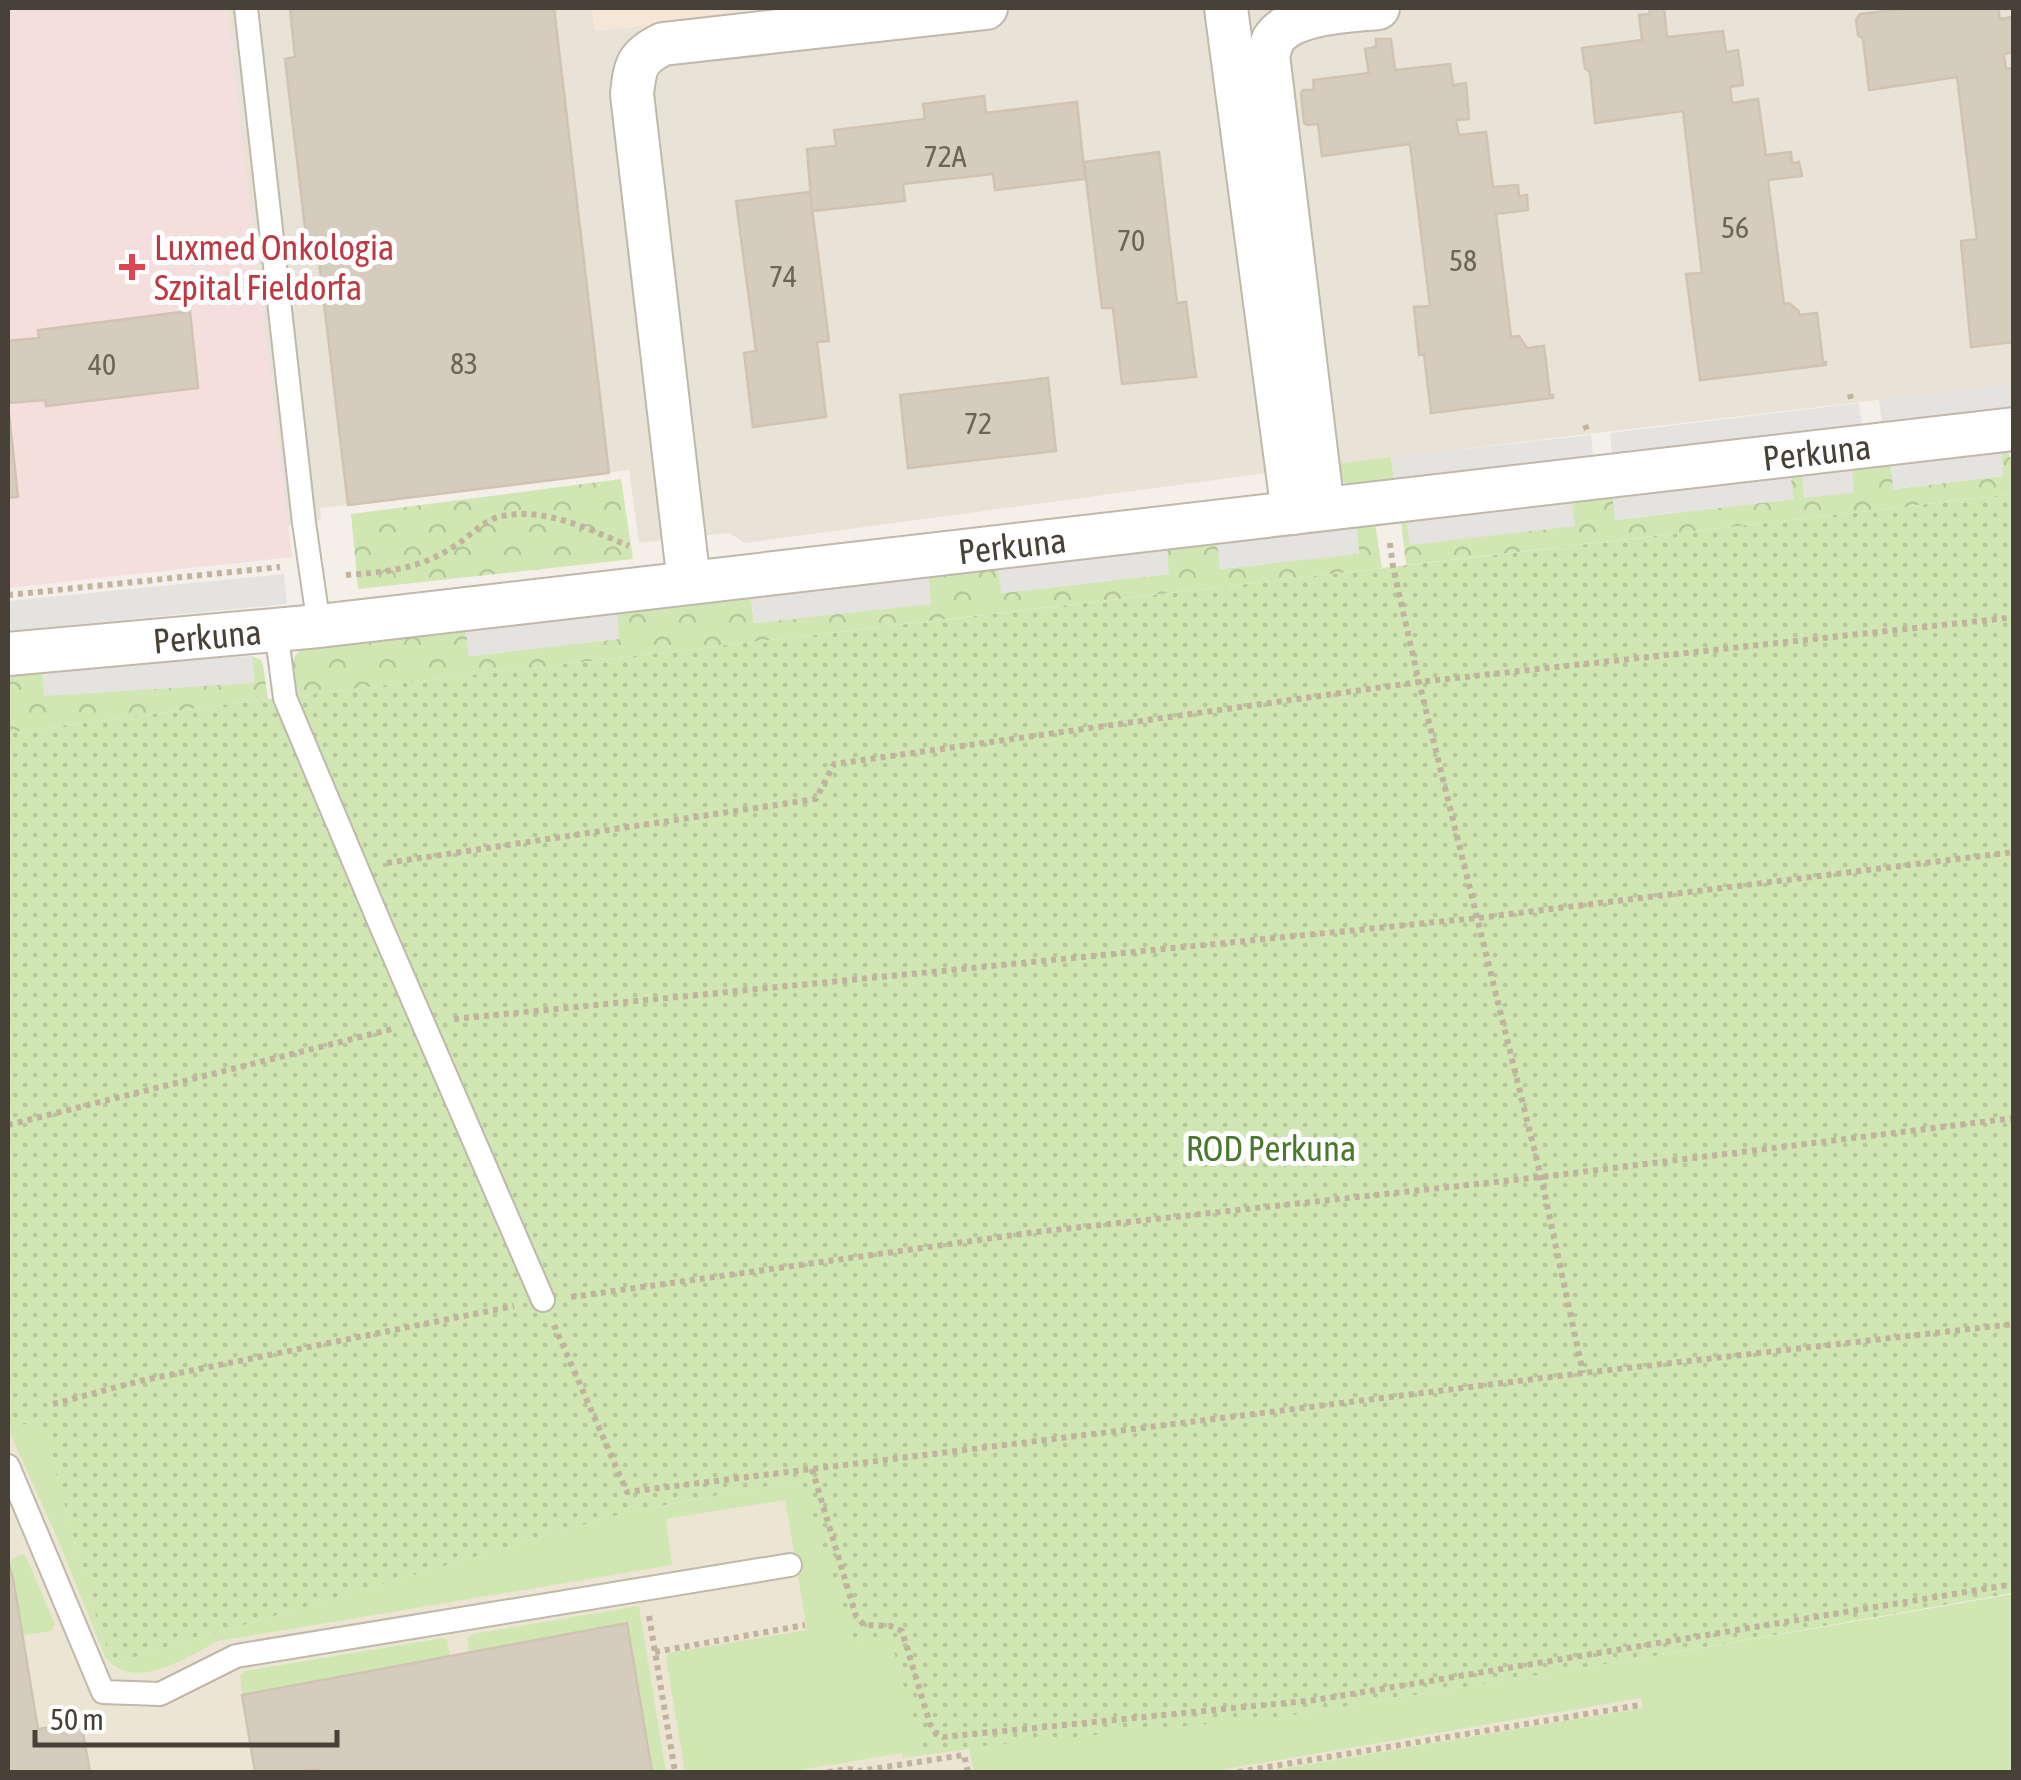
<svg xmlns="http://www.w3.org/2000/svg" width="2021" height="1780" font-family="'Asap Condensed',sans-serif">
<style>
.residential{fill:#e8e2d7}
.commercial{fill:#f5e6d5}
.education{fill:#ede5d3}
.medical{fill:#f4dfdd}
.grass{fill:#d1e7b3}
.forest{fill:url(#forest-crowns)}
.garden{fill:url(#garden-dots)}
.parking{fill:#e5e3e0}
.building{fill:#d5ccbe;stroke:#d0c3b2;stroke-width:2.5}
.lines{fill:none;stroke-linecap:round;stroke-linejoin:round}
.lane-casing{stroke:#bfb8ab;stroke-width:26}
.street-casing{stroke:#bfb8ab;stroke-width:46}
.path{stroke:#c1b39d;stroke-width:6;stroke-dasharray:5 5;stroke-linecap:butt}
.lane{stroke:#fff;stroke-width:22}
.street{stroke:#fff;stroke-width:42}
.health-dot{fill:#e0444e;stroke:#fff;stroke-width:4}
.labels{text-anchor:middle;dominant-baseline:central;stroke-width:10;stroke-linejoin:round;paint-order:stroke}
.number-label{font-size:30px;fill:#6a6459}
.health-label{font-size:35px;fill:#be3a42;stroke:#fff;text-anchor:start}
.street-label{font-size:35px;fill:#474137;stroke:#fff}
.park-label{font-size:35px;fill:#4b782c;stroke:#fff}
</style>
<defs>
<pattern id="forest-crowns" width="20" height="18" patternUnits="userSpaceOnUse" patternTransform="scale(2.5)"><rect width="20" height="18" fill="#d1e7b3"/><path d="M2 6a3 3 0 1 1 6 0M12 15a3 3 0 1 1 6 0" fill="none" stroke="#b5c79b"/></pattern>
<pattern id="garden-dots" width="8" height="8" patternUnits="userSpaceOnUse" patternTransform="scale(2.5)"><rect width="8" height="8" fill="#d1e7b3"/><path d="M2 2h.1M6 6h.1" fill="none" stroke="#b5c79b" stroke-width="1.8" stroke-linecap="round"/></pattern>
</defs>
<rect width="100%" height="100%" fill="#f4f0e9"/>
<path class="residential" d="M226,8h366l3,23 206,-23h1212v376l-679,80 -589,79 -16,-10 -90,10 -10,-73 -309,38 1,12 -33,6z"/>
<path class="commercial" d="M592,8h209l-206,23z"/>
<path class="education" d="M8,1419l3,9 791,52 841,178 16,114h-1651z"/>
<path class="medical" d="M8,8h218l66,549 -284,31z"/>
<path class="grass" d="M1391,457l3,23 -40,9 -14,-10 -6,-15z
M8,1419l3,9 30,-9 60,215 13,29 513,-151 175,-32 54,163 34,-6 390,80 363,-59 370,-64v178h-751l380,-64 -1,-10 -433,74h-234l-5,-23 -66,9 -1,-5 -114,19h-103l-19,-114 3,-5 138,-23 -22,-130 -119,19 6,46 -454,76c-31,16 -89,55 -114,13l-45,-112 -51,-113z
M23,1554l3,3 29,67 -3,7 -29,4 -10,-57 -5,-17z
M639,1606l27,166h-14l-25,-149 -158,30 -2,-14 5,-5z
M443,1638l4,2 3,16 -208,39 -2,-19 5,-5z"/>
<path class="forest" d="M2007,450c7,13 6,29 6,44l-607,71 -5,-45h6l3,24 164,-18 -2,-21 3,-4 34,-5 4,4 3,20 177,-21 -2,-20 4,-5 7,3 3,20 48,-5 -1,-20 2,-4 33,-4 4,3 3,22 108,-13v-25z
M621,479l12,80 -275,30 -7,-75z
M1375,524l7,44 -1088,128c-2,-20 -9,-36 10,-48l162,-19 3,27 149,-17 -1,-26 134,-16 3,26 177,-20 -3,-26 70,-8 4,24 166,-19 -1,-25 50,-7 4,27 138,-16 -3,-27z
M252,656l9,4 2,5 5,34 -260,34v-66h35l1,28 210,-13z"/>
<path class="garden" d="M2013,494v1099l-370,65 -363,59 -358,35 -32,-114 -35,5 -54,-163 -174,32 -513,151 -13,-29 -60,-214 -30,8 -3,-9v-686l260,-34z"/>
<path class="parking" d="M2013,384v29l-131,11 -3,-24z
M1859,403l3,23 -250,30 -2,-23z
M1591,435l2,22 -202,27 3,-4 -3,-23z
M2002,451l1,25 -110,13 -2,-22 -4,-3z
M1854,468l-2,4 2,20 -50,6 -2,-21 -4,-3z
M1795,474l-4,5 3,20 -179,21 -2,-20 -4,-4z
M1575,501l-3,4 3,21 -166,19 -2,-25z
M1356,526l3,28 -139,15 -3,-27z
M1167,549l2,25 -168,19 -3,-24z
M284,574l3,30 -279,27v-30z
M928,577l3,27 -177,19 -3,-26z
M617,613l2,26 -151,17 -2,-27z
M252,656l2,27 -210,13 -1,-29z"/>
<path class="building" d="M290,8h264l55,465 -261,32 -31,-261h-10l-22,-185 10,-2z
M1649,8h15l3,29 56,-6 3,21 12,-2 5,35 -13,2 2,16 26,-4 8,56 25,-3 1,11 7,-1 3,14 -34,4 16,124 5,-1 10,8v4l18,-2 6,49h3v3l-126,15 -14,-106 16,-1 -19,-162 -88,12 -5,-51 -5,-4 -3,-20 60,-8 -3,-25 11,-1z
M1912,8h86l2,11 12,-2 2,35 -10,2 2,15 8,-1v274l-43,5 -10,-106 16,-2 -20,-162 -88,13 -6,-51 -5,-4 -2,-15 4,-6z
M1376,39h15l4,31 55,-6 3,21 13,-2 3,36 -13,1 3,15 27,-3 7,55 25,-2 1,11 8,-1 1,15 -32,4 15,123 8,-1 8,12 17,-2 6,49h3v3l-122,15 -7,-59 -5,1 -5,-48 16,-1 -20,-162 -88,12 -4,-32 -11,1 -3,-2 -3,-29 2,-4h11l-1,-10 56,-7 -4,-24 11,-2z
M984,96l2,17 91,-11 8,77 -90,11 -2,-16 -90,10 2,17 -93,10 -5,-62 29,-3 -2,-16 91,-11 -2,-15z
M1159,152l18,151 9,-1 10,75 -74,7 -9,-76h-11l-18,-146z
M810,192l19,149 -12,1 9,75 -73,10 -9,-74 12,-2 -20,-150z
M190,311l8,77 -152,18 -1,-6 -37,3v-62l31,-3 -1,-8z
M1048,378l8,73 -148,17 -8,-73z
M8,404l10,93 -10,1z
M8,1562l5,16 25,151 43,-7 9,50h-82z
M627,1623l25,149h-333v-3l-22,3h-42l-13,-77z"/>
<g class="lines">
<g class="lane-casing">
<path id="lane" d="M246,8l58,515 15,103
M276,630l9,68 96,228 162,374
M8,1466l95,226 57,2 76,-38 554,-91"/>
</g>
<g class="street-casing">
<g id="street">
<path d="M1226,8l67,505"/>
<path d="M1323,509l-55,-454c2,-5 3,-10 5,-15 17,-28 76,-29 105,-32"/>
<path d="M689,583l-57,-489c3,-29 5,-37 31,-50l323,-36"/>
<path id="s1" d="M8,654l311,-28 1695,-197"/>
</g>
</g>
<path class="path" d="M1850,394l1,5
M1585,425l2,5
M1390,543l3,24 26,115 122,495 42,196
M346,575c41,-3 75,-6 110,-30 16,-10 27,-25 46,-29 44,-9 88,14 127,30
M8,595l272,-28
M387,863l429,-64 18,-35 585,-82 588,-64 7,2
M454,1019l1024,-101 536,-66
M8,1125l384,-96
M571,1297l465,-65 505,-55 473,-59
M554,1325l73,167 956,-119 431,-49
M53,1404l91,-24 370,-74
M812,1469l44,147 8,9 26,1 12,5 28,93 5,8 8,5 372,-37 699,-116
M649,1616l26,156
M655,1652l150,-27
M828,1772l21,-3 10,2 105,-16 4,17
M1238,1772l402,-67"/>
<use href="#lane" class="lane"/>
<use href="#street" class="street"/>
</g>
<path class="health-dot" d="M127 252h10v10h10v10h-10v10h-10v-10h-10v-10h10z"/>
<g class="labels">
<g class="number-label">
<text x="945" y="156">72A</text>
<text x="1735" y="227">56</text>
<text x="1131" y="240">70</text>
<text x="1463" y="260">58</text>
<text x="783" y="276">74</text>
<text x="464" y="363">83</text>
<text x="102" y="364">40</text>
<text x="978" y="423">72</text>
</g>
<g class="health-label">
<text x="154" y="247">Luxmed Onkologia<tspan x="154" dy="40">Szpital Fieldorfa</tspan></text>
</g>
<g class="street-label">
<text stroke="none"><textPath href="#s1" startOffset="1820">Perkuna</textPath></text>
<text stroke="none"><textPath href="#s1" startOffset="1010">Perkuna</textPath></text>
<text stroke="none"><textPath href="#s1" startOffset="200">Perkuna</textPath></text>
</g>
<g class="park-label">
<text x="1271" y="1148">ROD Perkuna</text>
</g>
</g>
<rect width="2021" height="1780" fill="none" stroke="#474137" stroke-width="20"/>
<path d="M35 1730v15h302v-15" fill="none" stroke="#474137" stroke-width="5"/>
<text x="50" y="1730" font-size="30" fill="#474137" stroke="#ffffff" stroke-width="8" paint-order="stroke">50 m</text>
</svg>
